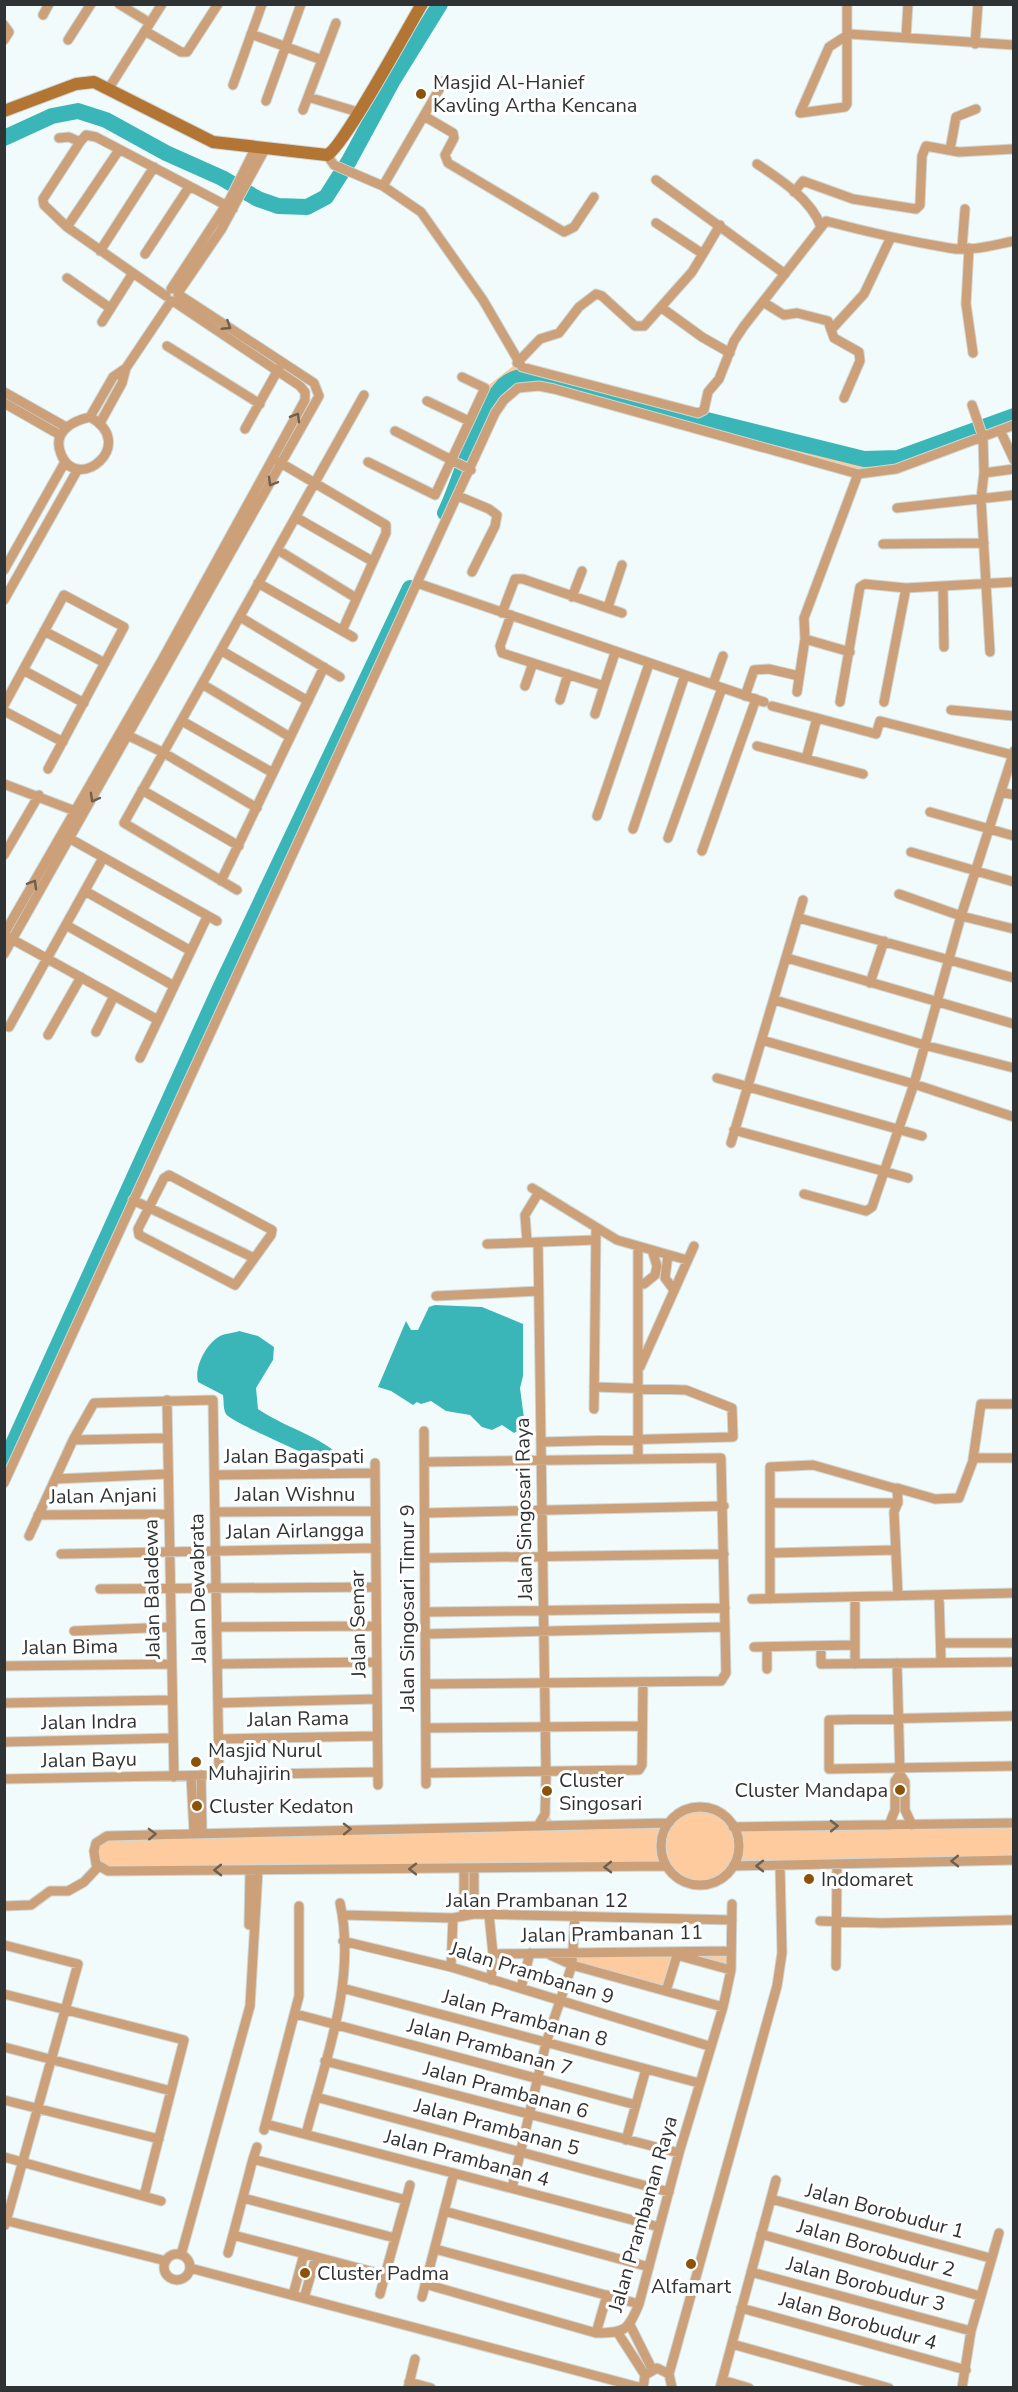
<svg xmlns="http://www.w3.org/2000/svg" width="1018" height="2392" font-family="'Nunito Sans',sans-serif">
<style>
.green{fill:#fdcb9d}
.water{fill:#3bb6b8}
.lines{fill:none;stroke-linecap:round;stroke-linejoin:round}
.river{stroke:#3bb6b8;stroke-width:16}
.street-casing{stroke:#cfd7d7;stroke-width:11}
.secondary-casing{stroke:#cfd7d7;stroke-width:14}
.street{stroke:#cca179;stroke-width:9}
.secondary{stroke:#b37533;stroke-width:12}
.oneway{stroke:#6e5f4f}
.poi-dot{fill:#8b5209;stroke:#fff;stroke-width:2}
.labels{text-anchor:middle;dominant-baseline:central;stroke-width:6;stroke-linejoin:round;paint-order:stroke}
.poi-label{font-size:20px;fill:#303333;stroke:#fff;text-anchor:start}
.street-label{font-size:20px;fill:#303333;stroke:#fff}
</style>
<rect width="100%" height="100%" fill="#f2fbfb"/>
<path class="green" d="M517,363l185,50 -1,4 163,42 34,-1 115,-42v9l-143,48 -341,-87 -25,14 -499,1083v-19l178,-396 265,-561 15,-40 -10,-6 32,-73z
M702,1808l21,8 10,11 281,-4 -1,37 -280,6c-19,25 -49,24 -67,0l-558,5 -14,-11 6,-21 439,-15 9,-10 6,10 115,-1 18,-13z
M731,1951v19l-53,-15 -12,36 -119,-37z"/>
<path class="water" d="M435,1305l47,2 41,17v52l-3,12 5,38 -11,7 -12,-8 -10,5 -10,-3 -12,-12 -24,-4 -15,-10 -10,3 -4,-2 -4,3 -22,-14 -13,-4 28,-66 5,9h7l11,-23z
M239,1331l19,5 16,11 -1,13 -17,28 2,21c26,18 57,25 80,45l-14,7c-14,-4 -94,-40 -98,-47 -3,-5 -2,-13 -3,-19l-25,-13c-4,-15 8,-38 22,-46 6,-3 14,-3 19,-5z"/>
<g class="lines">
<path class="river" d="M4,138l48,-22 26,-5 28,9 60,33 56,25 36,21 20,7 29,1 19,-10 23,-36 44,-81 47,-76
M445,513c19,-39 29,-95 59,-128 7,-7 17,-8 26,-9l334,83 34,-1 116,-42
M4,1464l217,-478 189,-398"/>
<g class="street-casing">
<path id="street" d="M119,4l31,19
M847,4v100l-2,3 -45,6 29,-66 20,-13 165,11
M43,15l6,-11
M4,25l5,7 -5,8
M145,31l36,21h6l31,-48
M251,34l71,26
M906,37l2,-33
M68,40l23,-36
M975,44l3,-40
M233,85l29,-81
M109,88l53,-84
M308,97l50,15
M266,101l35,-97
M303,110l33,-87
M424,116l29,17 1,5 -9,17 3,8 116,69 10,-5 20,-30
M59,138l10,-1 11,5
M950,150l6,-33 20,-8
M327,155l7,10 49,21 38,26 62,88 39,67 176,46 6,-3 4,-18 11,-13 15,-38 10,-15 82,-105c41,11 82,20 123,27 21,4 44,-3 65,-7
M757,164c23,15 55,36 64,63
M656,180l129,94
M383,186l61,-105
M794,192l9,-11 50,18 63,10 4,-4 2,-49 4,-10 33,6 55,-3
M67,227l52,-77
M962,248l3,-39
M969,248l-3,56 7,49
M100,251l54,-84
M145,254l44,-67
M703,254l17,-29
M67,278l43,30
M171,289l59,-90 25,-50
M178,293l43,-63 44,-81
M166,296l-99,-69 -23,-22 -1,-6 37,-57 6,-7 10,2 137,72
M763,302l21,13 13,-2 31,8 6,17 25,14 1,9 -16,37
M662,308l40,29 28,16
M102,322l31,-49
M831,330l33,-36 27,-57
M167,346l93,58
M517,363l23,-24 19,-6 20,-26 17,-13 6,2 33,30h9l48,-54 11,-18 -47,-31
M4,392l62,35
M427,401l42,20
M4,403l56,32
M972,405l11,32 1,36 -3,26 9,153
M90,417c49,27 -13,78 -29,37 -9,-22 11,-33 29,-37l23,-40 13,-9
M100,423l22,-40 4,-15 45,-67
M245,429l34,-61
M1000,430l14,30
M395,431l76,39
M279,462l107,63v8l-44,98
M368,462l67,33 50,-107 -23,-11
M984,473l30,-4
M458,496l31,13 8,6 -2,11 -23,46
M897,508l117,-13
M297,518l75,43
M883,544l101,-1
M278,550l78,48
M4,570l61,-108
M258,583l95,54
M417,583l347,119
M943,587l1,60
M572,597l10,-26
M4,600l74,-131
M608,607l14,-42
M502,613l13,-34h8l99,34
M511,615l-11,31 2,7 102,33 11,-33
M240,617l100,60
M44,631l61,32
M805,639l45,13
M222,651l86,50
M23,670l61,33
M202,684l88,53
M713,684l10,-28
M525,686l8,-23
M797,692l8,-53 -1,-21 54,-144
M745,696l9,-26 15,-1 30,7
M560,700l8,-26
M840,702l20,-115 5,-3 41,4
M884,702l22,-114 108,-6
M4,705l60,-110 60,32 -76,142
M772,706l45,12 -11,41
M951,710l63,6
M4,711l59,31
M595,714l9,-28
M817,718l59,16 4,-13 133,34
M182,721l91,52
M123,733l41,20 93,55
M757,746l106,28
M4,784l71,27
M142,790l97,56
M1001,792l13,3
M930,812l84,24
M597,816l52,-152
M633,829l52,-154
M67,837l150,84
M668,838l54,-150
M702,851l54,-152
M911,852l103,30
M4,855l35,-60
M221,881l103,-214
M237,890l-113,-67 240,-428
M85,891l106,60
M899,894l62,22 53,13
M799,918l215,60
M66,925l108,61
M4,934l158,-274 143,-260v-8l-5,-6 -127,-85
M8,937l150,83
M4,954l315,-558 -5,-13 -136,-89
M787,958l227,66
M870,983l14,-42
M775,1000l149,45 90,23
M9,1027l94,-169
M96,1032l18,-36
M48,1035l33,-58
M762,1040l152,44 100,33
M140,1058l67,-141
M717,1078l205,58
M734,1130l174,48
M731,1143l72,-243
M169,1175l103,55 -1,5 -36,50 -96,-50 -1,-6 26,-51z
M532,1188l85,52 70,20
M804,1194l62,17 6,-4 42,-123 47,-168 53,-165
M133,1200l121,58
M527,1242l-2,-27 14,-23
M538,1242l8,535 -1,37 -6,10
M487,1244l108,-4
M668,1255l-3,23 9,12
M638,1283l6,1 11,-9 2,-9 -5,-16
M436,1296l103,-5
M640,1367l54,-121
M167,1400l7,377
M594,1409l2,-181
M424,1431l2,353
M73,1440l94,-2
M541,1442l192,-5 -1,-29 -46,-18 -92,-3
M638,1459v-212
M973,1459l8,-55h33
M424,1462l297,-4 5,215 -5,8 -295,3
M375,1463l3,322
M214,1475l161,-2
M55,1479l113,-5
M4,1483l491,-1070 9,-13 14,-12 21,-2 15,3 304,85 38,-5 118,-44
M897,1488l38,11 24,-1 15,-40h40
M770,1503h128
M215,1512l160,-1
M425,1513l299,-7
M38,1515l131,-1
M29,1536l44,-96 21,-37 119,-3 6,375
M770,1553l126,-3
M61,1554l315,-6
M425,1558l299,-4
M100,1589l276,-2
M939,1595l2,67
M752,1599l262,-6
M770,1599v-132l43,-2 84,24 1,13 -4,10 4,84
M426,1612l299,-4
M217,1627l159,-1
M74,1631l97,-4
M426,1634l299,-7
M941,1643h73
M821,1646v18l193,-2
M754,1647l101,-2
M897,1663l3,111
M217,1664l160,-2
M855,1664v-67
M4,1666l168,-2
M767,1669v-22
M4,1703l168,-3
M218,1703l159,-4
M1014,1716l-185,4v49l185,-3
M426,1728l216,-2
M219,1739l158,-3
M4,1742l169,-4
M426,1773l213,-3 3,-5 1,-83
M900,1774l5,8v28l7,15
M201,1775l1,57
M191,1776l3,56
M4,1779l374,-7
M661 1846a39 39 0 1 1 78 0a39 39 0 1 1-78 0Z
M889,1825l6,-15v-29l5,-7
M733,1827l281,-4
M666,1866l-558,5 -12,-7 -2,-13 2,-8 11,-7 562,-13
M733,1866l281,-6
M474,1868v46
M4,1906l27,-1 19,-14h18l16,-9 14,-15
M343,1915l110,3 21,-4 258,6
M489,1915l4,39 -2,26
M464,1916v-48
M820,1921l62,2 132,-3
M249,1925l1,-55
M343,1941l108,26 258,79
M4,1945l74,19 -73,261
M493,1954l238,-3
M550,1955l22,10 151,42
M680,1956l51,14
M836,1966l1,-102
M451,1967l2,-49
M342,1988l357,95
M521,1988l9,-35
M666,1991l12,-39
M4,1994l180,46 -40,156
M296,2014l340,91
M4,2047l167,44
M325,2061l354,92
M316,2097l353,95
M4,2100l155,39
M266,2124l393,103
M264,2130l35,-134v-90
M306,2134c19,-73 51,-154 34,-231
M626,2140l20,-71
M4,2157l157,44
M253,2159l153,41 -21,75 -152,-40z
M253,2159l4,-12
M512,2188l34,-145 26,-78 3,-49
M243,2198l152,40
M771,2199l219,59
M406,2200l4,-15
M444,2211l205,56
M4,2220l162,41
M761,2234l219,62
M435,2249l204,55
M228,2253l5,-18
M164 2267a13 13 0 1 1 26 0a13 13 0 1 1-26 0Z
M181,2255l69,-249 8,-136
M190,2268l452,120
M751,2272l220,59
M425,2284l171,49c28,0 32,-2 43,-29l40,-151 44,-146 8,-37 1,-66
M380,2294l5,-19
M293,2295l11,-41
M422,2297l32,-124
M304,2298l12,-41
M741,2308l225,62
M630,2325l22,44
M596,2333l11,-38
M618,2333l27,42
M732,2344l157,44
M669,2374l108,-388 5,-33 -2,-87
M722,2380l27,8
M409,2382l22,6
M408,2388l7,-29
M643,2388l2,-13 12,-7 12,6 3,14
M720,2388l56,-208
M962,2388l9,-57 28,-98"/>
</g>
<g class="secondary-casing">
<path id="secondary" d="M4,111l72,-27 18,-2 119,60 114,13c16,-7 80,-126 95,-151"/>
</g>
<use href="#street" class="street"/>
<use href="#secondary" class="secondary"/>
</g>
<defs><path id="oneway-chevron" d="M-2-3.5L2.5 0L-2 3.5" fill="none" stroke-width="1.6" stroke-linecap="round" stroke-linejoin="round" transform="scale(1.5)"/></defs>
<g class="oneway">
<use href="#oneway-chevron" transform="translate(227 326) rotate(33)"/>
<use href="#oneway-chevron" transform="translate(296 417) rotate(-60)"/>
<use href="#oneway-chevron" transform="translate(272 482) rotate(120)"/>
<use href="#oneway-chevron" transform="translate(94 798) rotate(119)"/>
<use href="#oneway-chevron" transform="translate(33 884) rotate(-60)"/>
<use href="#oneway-chevron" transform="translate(834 1826) rotate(-1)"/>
<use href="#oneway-chevron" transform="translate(347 1829) rotate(-1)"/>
<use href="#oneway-chevron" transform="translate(152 1834) rotate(-2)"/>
<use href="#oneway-chevron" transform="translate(955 1861) rotate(179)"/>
<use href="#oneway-chevron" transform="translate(760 1866) rotate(180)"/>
<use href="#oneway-chevron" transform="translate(608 1867) rotate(179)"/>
<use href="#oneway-chevron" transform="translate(413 1869) rotate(180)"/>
<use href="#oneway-chevron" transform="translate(218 1870) rotate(179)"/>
</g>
<g class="poi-dot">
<circle cx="421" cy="94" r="6"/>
<circle cx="196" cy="1762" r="6"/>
<circle cx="900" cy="1790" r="6"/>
<circle cx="547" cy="1791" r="6"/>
<circle cx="197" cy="1806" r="6"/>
<circle cx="809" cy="1879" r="6"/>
<circle cx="691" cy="2264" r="6"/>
<circle cx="305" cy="2273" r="6"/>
</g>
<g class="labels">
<g class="poi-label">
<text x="433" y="82">Masjid Al-Hanief<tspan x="433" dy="23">Kavling Artha Kencana</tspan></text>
<text x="208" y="1750">Masjid Nurul<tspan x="208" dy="23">Muhajirin</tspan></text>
<text x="559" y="1780">Cluster<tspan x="559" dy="23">Singosari</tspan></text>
<text x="888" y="1790" text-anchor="end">Cluster Mandapa</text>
<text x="209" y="1806">Cluster Kedaton</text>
<text x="821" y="1879">Indomaret</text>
<text x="317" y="2273">Cluster Padma</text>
<text x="691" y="2286" text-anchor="middle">Alfamart</text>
</g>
<g class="street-label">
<text x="294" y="1456">Jalan Bagaspati</text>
<text x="295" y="1494">Jalan Wishnu</text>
<text transform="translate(103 1496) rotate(-1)">Jalan Anjani</text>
<text transform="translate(524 1509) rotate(-91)">Jalan Singosari Raya</text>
<text transform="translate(295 1531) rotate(-1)">Jalan Airlangga</text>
<text transform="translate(198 1588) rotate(-91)">Jalan Dewabrata</text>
<text transform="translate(152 1589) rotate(-91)">Jalan Baladewa</text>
<text transform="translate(407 1608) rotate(-90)">Jalan Singosari Timur 9</text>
<text transform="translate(358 1624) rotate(-91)">Jalan Semar</text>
<text transform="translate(70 1647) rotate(-1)">Jalan Bima</text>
<text transform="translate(298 1719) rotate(-1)">Jalan Rama</text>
<text transform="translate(89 1722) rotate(-1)">Jalan Indra</text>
<text transform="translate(89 1760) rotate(-1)">Jalan Bayu</text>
<text x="537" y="1900">Jalan Prambanan 12</text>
<text transform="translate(612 1934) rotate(-1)">Jalan Prambanan 11</text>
<text transform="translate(532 1973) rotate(17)">Jalan Prambanan 9</text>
<text transform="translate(525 2018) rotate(15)">Jalan Prambanan 8</text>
<text transform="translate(490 2047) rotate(15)">Jalan Prambanan 7</text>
<text transform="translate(506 2090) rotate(15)">Jalan Prambanan 6</text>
<text transform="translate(497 2127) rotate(15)">Jalan Prambanan 5</text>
<text transform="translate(467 2158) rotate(15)">Jalan Prambanan 4</text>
<text transform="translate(885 2211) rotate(15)">Jalan Borobudur 1</text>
<text transform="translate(643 2214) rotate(-74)">Jalan Prambanan Raya</text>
<text transform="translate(876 2248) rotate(16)">Jalan Borobudur 2</text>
<text transform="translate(866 2284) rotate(15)">Jalan Borobudur 3</text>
<text transform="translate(858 2321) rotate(16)">Jalan Borobudur 4</text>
</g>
</g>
<rect width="1018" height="2392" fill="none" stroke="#303333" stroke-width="12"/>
</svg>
